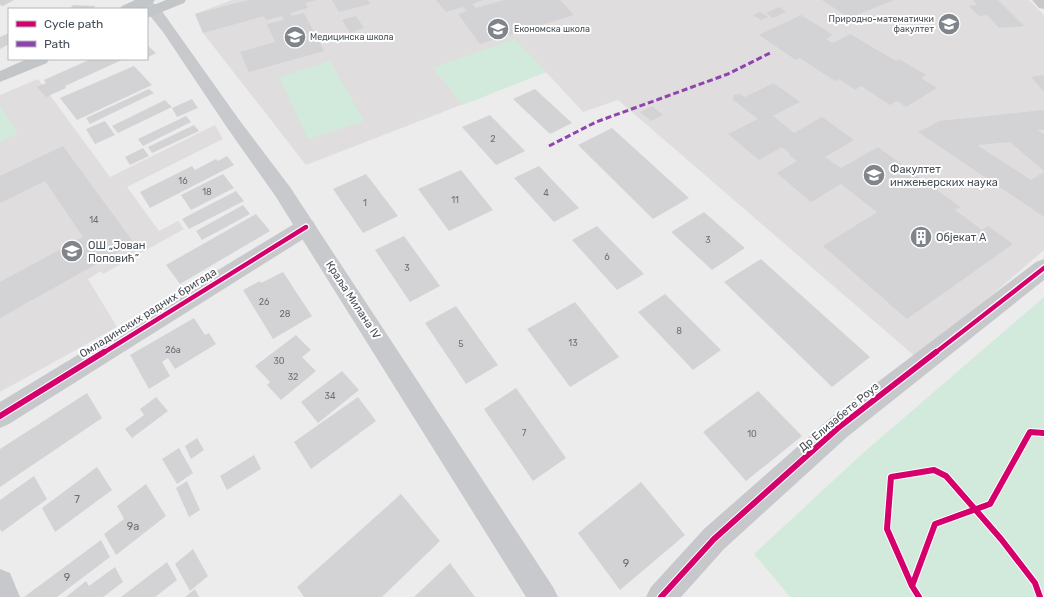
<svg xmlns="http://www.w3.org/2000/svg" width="1044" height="597" font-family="Rubik,sans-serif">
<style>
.education{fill:#dfdddd}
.green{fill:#d2eadc}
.building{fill:#d3d3d5}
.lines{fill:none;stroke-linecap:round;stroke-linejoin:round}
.street{fill:#c7c8cb;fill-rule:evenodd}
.secondary{fill:#c8c9cc;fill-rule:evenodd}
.primary{fill:#c2c6c9;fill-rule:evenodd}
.quiet{stroke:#8e44ad;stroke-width:3;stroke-dasharray:6 3;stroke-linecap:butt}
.cycleway-far1-casing{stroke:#fff;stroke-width:7}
.cycleway-casing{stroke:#fff;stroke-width:8}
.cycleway-far1{stroke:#d6006c;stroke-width:4.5}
.cycleway{stroke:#d6006c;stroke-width:6}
.labels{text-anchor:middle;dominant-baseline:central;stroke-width:4;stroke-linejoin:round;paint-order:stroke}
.far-poi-label{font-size:9px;fill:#464e57;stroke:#fff;text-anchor:start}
.number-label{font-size:9px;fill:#6b7178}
.poi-label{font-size:11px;fill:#464e57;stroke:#fff;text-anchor:start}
.street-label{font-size:11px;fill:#464e57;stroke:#fff}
.near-number-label{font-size:11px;fill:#6b7178}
</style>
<rect width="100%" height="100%" fill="#edecec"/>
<path class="education" d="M232,0h797l15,15v235l-126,109 -300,-259 -35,12 -37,-40 -240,93 -103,-132 -8,-19z
M38,79l72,98 105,-52 8,14 -96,48 32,44 19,-10 6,8 -81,45 -2,-3 -13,8 29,48 -117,65v-297z"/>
<path class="green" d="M514,39l32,33 -83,33 -30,-37z
M330,61l34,60 -56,18 -29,-62z
M0,106l18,28 -18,8z
M1044,297v300h-254l-36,-43 109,-101z"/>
<path class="building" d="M0,0h14l-11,6 -3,-1z
M248,0h68l-11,3 3,5 -18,5 2,3 12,-3 20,38 -75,21 -9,-20 35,-10 -8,-18 17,-4 -2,-4 -16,4 -2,-4 -61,17 -8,-19z
M332,0h36l2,4 -31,8z
M436,0h47l-11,4 4,4 28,-8h56l14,15 -94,29 -22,-30 9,-3 -4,-4 -17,5z
M822,0h72l-45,18z
M973,0h25l26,26 -25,2 -12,-13 -8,1 -10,-10 8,-1z
M73,5l22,1 -2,3h-23z
M779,7l7,5 -13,6 -7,-5z
M760,12l8,5 -7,3 -8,-5z
M801,15l32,20 -7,4 7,4 17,-9 46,27 3,-2 27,16 -5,3 16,10 -31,19 -9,-6 -7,4 -29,-19 -6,4 -16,-11 -4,2 -35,-23 -4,2 -37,-25z
M356,16l8,12 -14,5 -8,-13z
M9,33v11l-9,5v-12z
M147,45l9,8 -9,5z
M91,59h33l-59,27 1,2 -20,9 -9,-10 9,-4 -2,-3z
M134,66l18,19 -75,35 -17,-22z
M1044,75v17l-13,-15z
M774,83l26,19 -27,14 21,17 28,-16 32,23 -29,17 16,11 37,-21 82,60 -5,3 27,20 6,-4 25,18 -106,75 -84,-73 54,-34 -36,-28 -30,18 -34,-29 20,-12 -8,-6 1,-1 -8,-7 -23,13 -31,-26 30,-15 -25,-19 1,-5 5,-1 6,3z
M149,89l5,4 -64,31 -4,-6z
M535,89l37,34 -22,11 -37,-35z
M192,99l6,9 -21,9 -5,-9z
M165,100l7,7 -54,26 -6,-7z
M652,106l11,9 -12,6 -11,-9z
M1044,110v20h-7l7,4v37l-34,-29 -33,3 54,35 13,-8v45l-126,-85 22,-11z
M490,115l35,36 -29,14 -34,-38z
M186,116l5,6 -48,24 -5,-7z
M105,121l10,14 -20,9 -9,-15z
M194,125l5,6 -47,22 -4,-6z
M612,128l77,70 -36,21 -75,-74z
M63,146l71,97 -134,75v-36l83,-45 -38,-56 -45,22v-27z
M143,148l6,8 -19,9 -5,-8z
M227,156l7,9 -84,43 -10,-16 52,-26 3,4 21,-11 2,2z
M539,166l40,42 -25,14 -40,-44z
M461,170l32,40 -44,21 -31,-42z
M223,174l11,14 -43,22 -10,-15z
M366,174l32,42 -35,17 -30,-44z
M236,191l8,10 -55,28 -7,-10z
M243,205l7,9 -48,26 -6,-9z
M704,212l41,36 -33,22 -41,-38z
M256,214l14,17 -90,53 -14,-19z
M597,226l47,48 -27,16 -45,-50z
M404,236l36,50 -30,16 -35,-52z
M761,259l109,98 -38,30 -108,-105z
M283,272l29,44 -39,23 -30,-49 17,-9 1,2z
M665,294l56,56 -28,20 -55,-58z
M575,302l44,55 -49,30 -43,-58z
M456,306l42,59 -32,19 -41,-61z
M194,318l11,17 4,-2 7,11 -41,25 -7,-11 -6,4 8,14 -21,13 -19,-34z
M296,335l15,15 -9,7 14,14 -35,29 -14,-15 3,-3 -15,-16z
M342,371l17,19 -41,33 -17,-21z
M516,388l50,70 -33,23 -49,-72z
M758,391l44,45 -56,45 -43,-49z
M87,393l15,25 -102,69v-38z
M156,397l12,14 -36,27 -7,-9 19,-14 -4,-6z
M358,397l18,24 -65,48 -17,-27z
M197,438l7,12 -13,9 -6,-13z
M179,448l14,25 -16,11 -15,-25z
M254,455l7,14 -34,21 -7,-14z
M97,467l15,23 -57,42 -13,-24z
M34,476l13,23 -45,33 -2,-3v-29z
M187,481l13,29 -11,7 -13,-29z
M641,482l44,53 -65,55 -42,-57z
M146,484l20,32 -50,39 -12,-21 20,-15 -7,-13z
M401,494l39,47 -58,56h-78l-7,-10z
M101,540l9,17 -53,40h-33z
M193,549l15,27 -18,15 -15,-27z
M167,562l10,18 -22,17h-34z
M450,563l25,34h-61z
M115,567l8,15 -20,15h-37l20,-16 3,5z
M195,589l4,8h-14z"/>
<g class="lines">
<path class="street" d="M1032,0h12v9l-5,-1z
M306,219l7,2 3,6 -3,6 -304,191 -9,4v-26l299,-181z
M1044,259v21l-197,157 -123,112 -43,48h-35l5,-10 53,-58 125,-110 207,-157z
M0,569l10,4 10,24h-20z"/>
<path class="secondary" d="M134,0h15l10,7 81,114 50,66 263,400 5,10h-32l-250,-400 -48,-68 -65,-97 -16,-20v-3h-5z"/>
<path class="primary" d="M135,0h20c-7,11 -24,9 -36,9l3,-3z
M166,0h20l-2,3 -37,15v-9h-3z
M27,59h22l-2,4 -47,19v-11z"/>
<path class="quiet" d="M549,146l47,-24 132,-48 42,-21"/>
<g class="cycleway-far1-casing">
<path id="cycleway-far1" d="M103,353l203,-126
M935,353l109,-85"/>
</g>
<g class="cycleway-casing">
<path id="cycleway" d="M0,416l104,-64
M912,586l-25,-57 4,-52 43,-7 12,6 55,63 34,44 5,14
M661,597l53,-58 124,-111 98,-76
M919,597l-7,-11 23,-62 55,-20 40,-72 14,1"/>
</g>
<use href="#cycleway-far1" class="cycleway-far1"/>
<use href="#cycleway" class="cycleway"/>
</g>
<defs>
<g id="university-disc" transform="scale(1.15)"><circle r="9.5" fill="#80858b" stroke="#fff"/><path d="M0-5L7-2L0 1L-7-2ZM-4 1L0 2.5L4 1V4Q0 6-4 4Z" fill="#fff"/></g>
<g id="school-disc" transform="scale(1.15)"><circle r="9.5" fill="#80858b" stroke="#fff"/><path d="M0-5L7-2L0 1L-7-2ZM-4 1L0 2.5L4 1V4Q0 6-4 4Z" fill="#fff"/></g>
<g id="building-disc" transform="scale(1.15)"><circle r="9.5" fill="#80858b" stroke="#fff"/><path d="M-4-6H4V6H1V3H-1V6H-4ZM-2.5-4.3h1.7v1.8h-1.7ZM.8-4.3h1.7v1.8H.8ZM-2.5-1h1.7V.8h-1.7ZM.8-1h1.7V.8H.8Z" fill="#fff"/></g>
</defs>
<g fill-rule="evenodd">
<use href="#university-disc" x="949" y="24"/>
<use href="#school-disc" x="498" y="29"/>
<use href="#school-disc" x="295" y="37"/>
<use href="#university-disc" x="874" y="175"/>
<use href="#building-disc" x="921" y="237"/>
<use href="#school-disc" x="72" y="251"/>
</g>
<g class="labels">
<g class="far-poi-label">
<text x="934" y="19" text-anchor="end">Природно-математички<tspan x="934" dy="10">факултет</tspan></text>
<text x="514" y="29">Економска школа</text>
<text x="310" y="37">Медицинска школа</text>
</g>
<g class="number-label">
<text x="493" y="139">2</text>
<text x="183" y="181">16</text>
<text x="207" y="192">18</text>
<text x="546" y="193">4</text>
<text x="455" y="200">11</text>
<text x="365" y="203">1</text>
<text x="94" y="220">14</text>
<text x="708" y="240">3</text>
<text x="607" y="257">6</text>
<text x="407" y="268">3</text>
<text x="264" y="302">26</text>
<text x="285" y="314">28</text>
<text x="679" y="331">8</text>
<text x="573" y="343">13</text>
<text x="461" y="344">5</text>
<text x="173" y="350">26a</text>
<text x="279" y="361">30</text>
<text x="293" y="377">32</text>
<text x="330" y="396">34</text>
<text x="524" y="433">7</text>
<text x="752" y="434">10</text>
</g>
<g class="poi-label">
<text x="890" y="169">Факултет<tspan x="890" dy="13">инжењерских наука</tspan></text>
<text x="936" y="237">Објекат А</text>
<text x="88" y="245">ОШ „Јован<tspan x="88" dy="13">Поповић”</tspan></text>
</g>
<g class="street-label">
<text transform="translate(353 300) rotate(57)">Краља Милана IV</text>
<text transform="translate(148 313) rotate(-32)">Омладинских радних бригада</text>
<text transform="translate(839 417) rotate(-40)">Др Елизабете Роуз</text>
</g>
<g class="near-number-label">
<text x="77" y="499">7</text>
<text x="133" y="526">9a</text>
<text x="626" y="563">9</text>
<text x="67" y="577">9</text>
</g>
</g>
<rect x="8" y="8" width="140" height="52" fill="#ffffff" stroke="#b5b8bc"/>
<rect x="16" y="21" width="20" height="6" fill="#d6006c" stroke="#b5b8bc"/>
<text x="44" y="28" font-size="12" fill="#464e57">Cycle path</text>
<rect x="16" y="41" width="20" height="6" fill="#8e44ad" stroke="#b5b8bc"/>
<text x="44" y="48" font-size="12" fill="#464e57">Path</text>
</svg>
